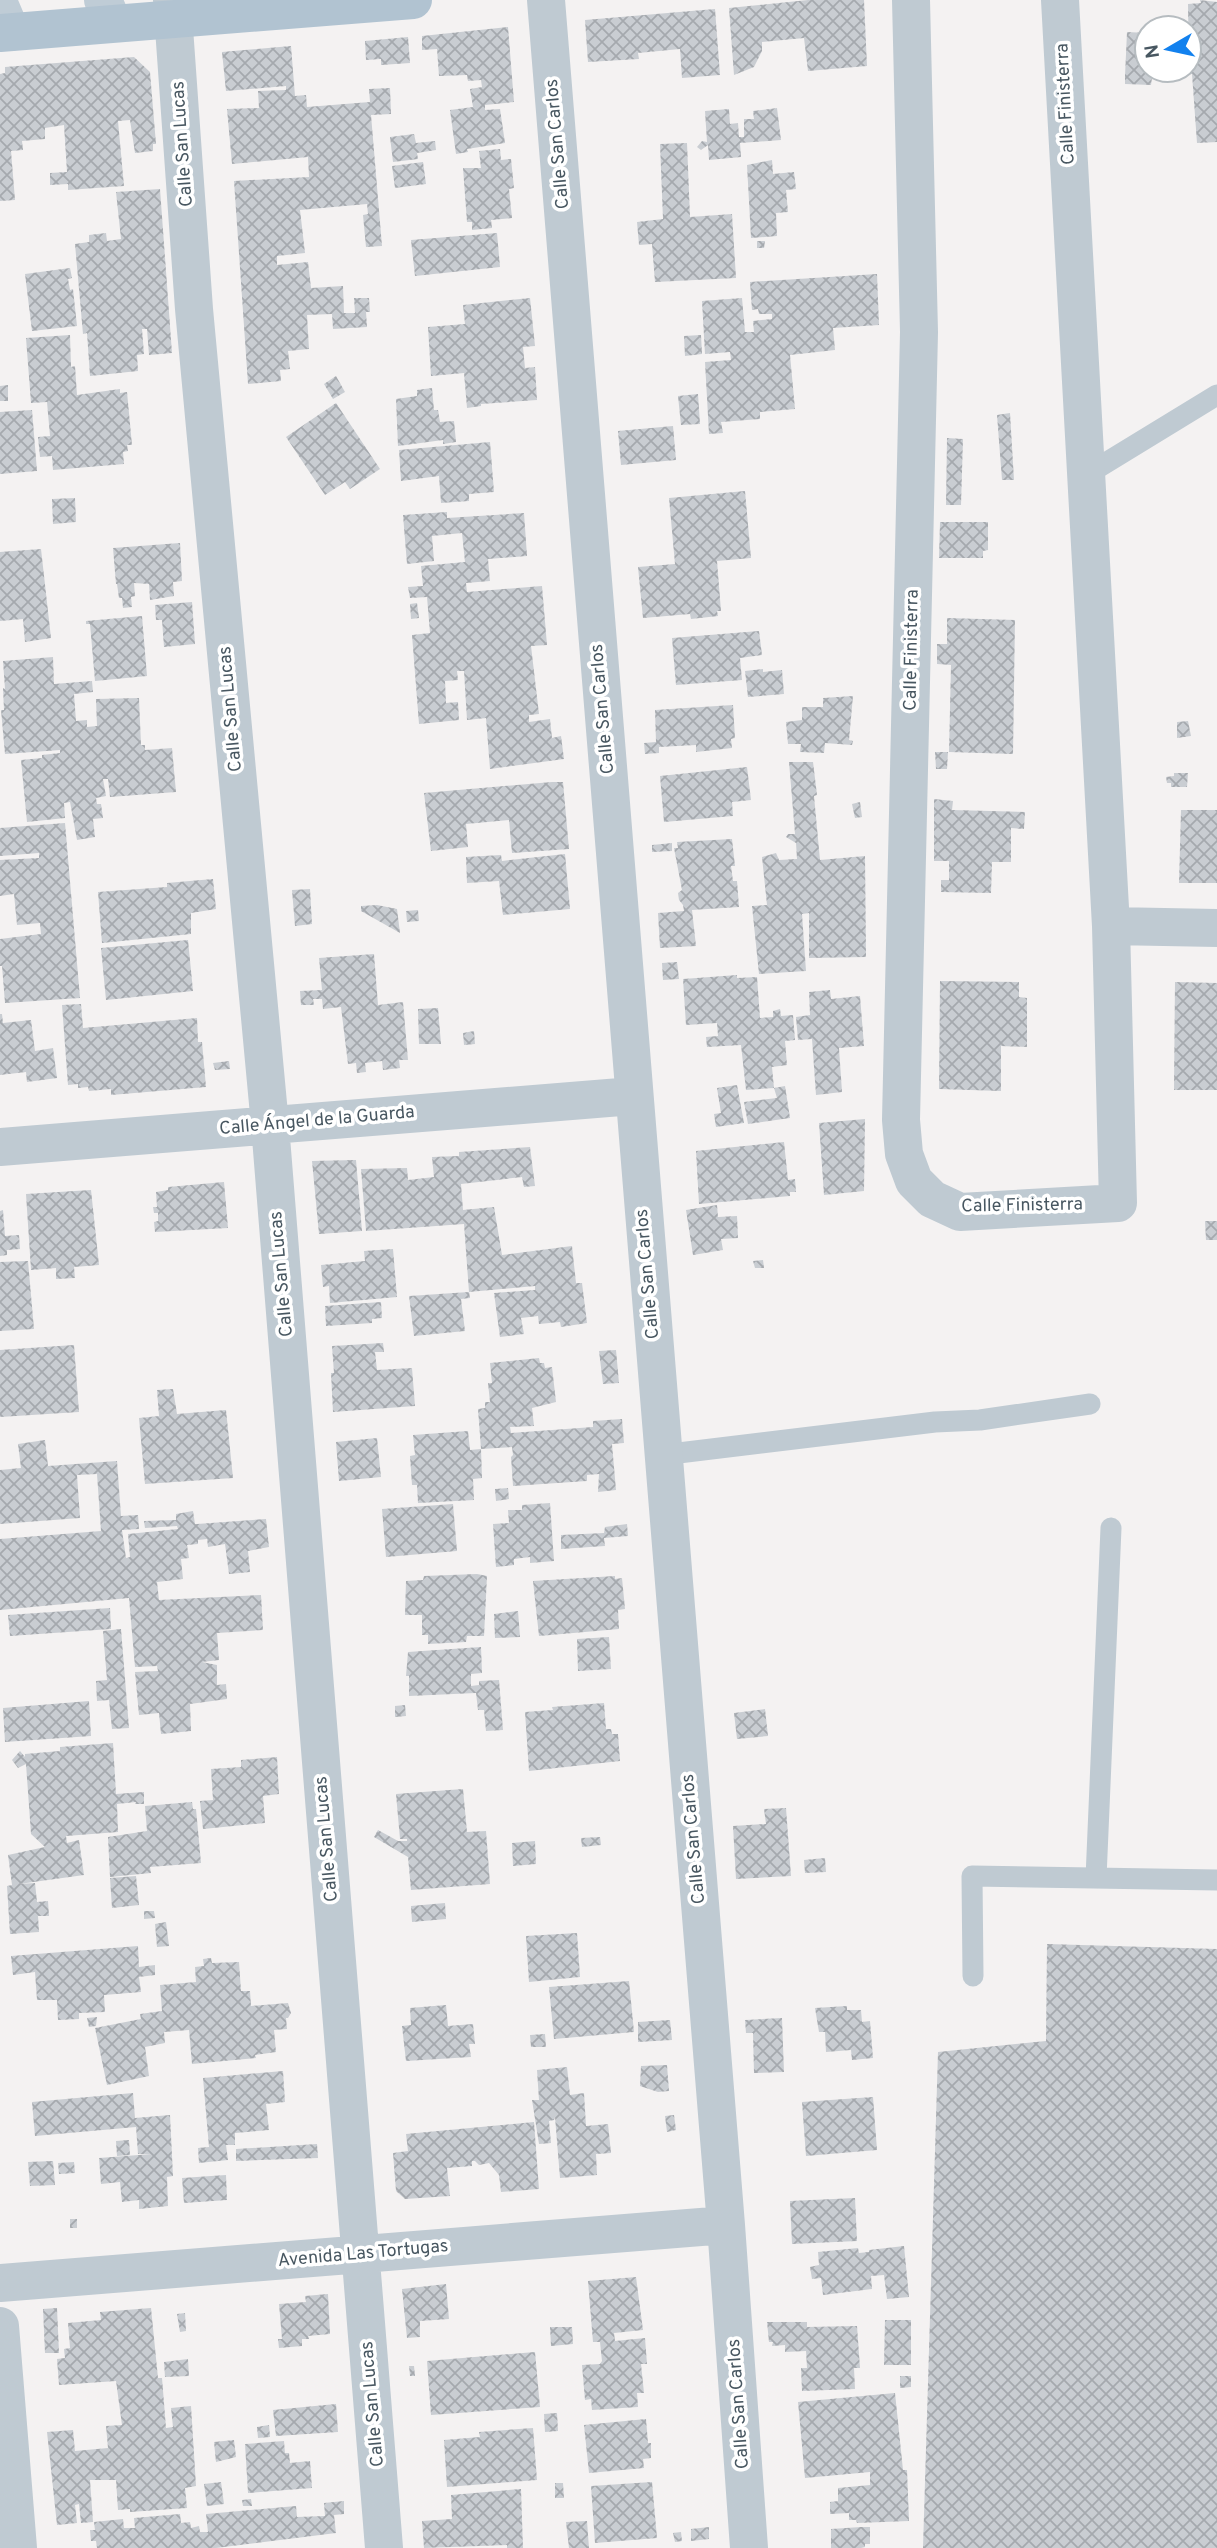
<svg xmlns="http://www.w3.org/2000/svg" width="1217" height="2548" font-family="Overpass,sans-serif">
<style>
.building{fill:url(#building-cross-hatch)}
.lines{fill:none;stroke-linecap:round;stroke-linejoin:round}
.service{stroke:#bfcad2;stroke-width:21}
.minor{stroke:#bfcad2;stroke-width:38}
.secondary{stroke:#bfccd6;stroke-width:38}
.primary{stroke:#b1c3d1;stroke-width:38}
.labels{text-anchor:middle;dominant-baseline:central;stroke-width:7;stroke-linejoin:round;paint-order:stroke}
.street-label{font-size:18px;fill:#485761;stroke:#fff}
</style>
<defs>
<pattern id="building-cross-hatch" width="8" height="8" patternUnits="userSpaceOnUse" patternTransform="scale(1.75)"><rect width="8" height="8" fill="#c9cdd2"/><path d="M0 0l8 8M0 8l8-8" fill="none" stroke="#a5a9ae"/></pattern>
</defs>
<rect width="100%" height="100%" fill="#f4f2f2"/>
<path class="building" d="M808,0h56l3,66 -59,5 -4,-33 -42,4v9l-8,16 -20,8 -5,-67z
M1200,0l17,2v140l-20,1 -5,-69 -40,4 -1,7 -26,-1v-8l2,-44 20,1v37h42l-1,-66 13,-1z
M715,9l5,66 -38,3 -2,-29 -42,4 1,6 -51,3 -3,-42z
M508,27l6,75 -29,3v5l15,-1 5,34 -38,6 1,3 -12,2 -6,-44 23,-3 -3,-18 12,-2 -1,-7 -13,1 -1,-6 -28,1 -2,-27 -15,1v-14z
M408,37l2,26 -29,2v-6l-15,1 -1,-19z
M291,46l4,50 11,-1 1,12 63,-5 -1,-13 21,-1 1,26 -20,1 11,131 -16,1 -3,-32 5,-1 -1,-10 -67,6 5,43 -28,3v9l31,-3 3,26 32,-2 1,27h11l-1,-15h15l1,14h-4l1,15 -34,2 -1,-15 -25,1 2,34 -21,2 2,18 -10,1 1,11 -33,3 -14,-203 75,-4 -1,-20 -76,7 -5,-55 32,-1 -1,-17 28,-1v-4l-60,5 -4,-39z
M134,57l16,15 6,72h-3v7l-18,2 -5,-33 -12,1 6,65 -56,4v-6l-18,1v-12l17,-1 -3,-47 -19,3v11l-23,2 1,9 -12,1 4,49 -15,1v-127l5,-1v-6z
M777,108l4,32 -41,3 1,14 -32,3 -1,-15 -7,5 -4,-3 5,-6 5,1 -2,-31 24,-2 1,15 8,-1 1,14h5v-18h10l-1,-8z
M414,134l2,9 19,-2 1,9 -19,3 1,6 -25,3 -3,-25z
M687,143l3,74 42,-3 4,64 -81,4 -3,-38 -13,1 -2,-23 26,-3 -3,-75z
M500,149l1,11 10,-1 3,29 -5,1 3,29 -21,2 1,8 -20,2v-8h-5l-4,-54h18l-2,-17z
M772,160l1,14 21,-2 2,17 -10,1 2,22 -12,1 1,23 -26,2 -4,-73z
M423,162l3,22 -31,4 -3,-22z
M160,189l12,164 -23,2 -2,-26h-5l2,25 -7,1 1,16 -48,5 -3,-43 -4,1 -8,-90 14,-2v-7l17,-2 1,8 14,-2 -5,-47z
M497,233l3,34 -85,9 -4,-36z
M757,241h8l-1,7h-7z
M70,268l2,10 -4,1 2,11 3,-1 4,37 -45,5 -7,-57z
M877,274l2,51 -46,3 2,22 -45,5 5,54 -35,3v7l-39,3 2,11 -14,1 -4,-72 26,-2 -1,-8 -25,2 -3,-53 40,-3 3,34h9l-1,-11 19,-2v-5h-13l-1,-5 -6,1 -2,-28z
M530,298l5,48 -12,1 2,21 10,-1 2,33 -56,4v2l-14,2 -3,-35 -33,3 -3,-49 37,-3 -2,-19z
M70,335l1,32 4,-1 2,29 43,-6v4l7,-1 5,53h-5l1,6 -5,1 1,12 -71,6 -1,-14 -12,1 -2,-20 12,-1 -3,-34 -16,1 -5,-65z
M701,335l1,19 -17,2 -1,-20z
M336,376l9,16 -12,7 -9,-15z
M8,385v16h-8v-15z
M432,388l2,22h4l2,12 14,-1 2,21 -13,2v-4l-45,6 -2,-47 21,-3v-6z
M698,394l2,30 -19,1 -3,-29z
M336,403l44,66 -30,20 -5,-7 -20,13 -39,-58z
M32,410l5,61 -37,3v-62z
M1010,413l4,67h-12l-5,-65z
M673,426l3,34 -55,5 -3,-34z
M947,438l16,1 -2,66h-15z
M490,442l4,50 -25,2v7l-28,2 -2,-27 -38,5 -2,-31z
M745,491l6,67 -34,3 4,50h-4l1,5 -27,3 -1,-5 -47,4 -5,-51 37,-3 -6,-66z
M75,498l1,24 -23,2 -1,-25z
M447,512v6l77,-5 3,43 -39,3 2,22 -24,2 1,9 75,-6 5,59 -16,1 8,68 -10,1v7l21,-3 2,19 9,-2 3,23 -74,10 -4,-51 -19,2 -3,-49h-7l1,9 -13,1 1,22 12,-1 1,18 -40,4 -7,-89 18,-2 -3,-36 -17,1 -2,-11 15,-1 -2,-20 44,-4 -3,-29 -30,3 2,25 -27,3 -4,-49z
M940,522h48v28l-5,1v7h-44z
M180,543l2,38 -9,1 1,14 -24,4 -1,-16 -15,-1 1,13 -4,1 1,10 -9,1 -1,-10h-3l-2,-14h-1l-3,-36z
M41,549l10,89 -26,4 -2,-23 -23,2v-69z
M192,602l3,42 -31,3 -2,-27h-6l-1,-15z
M417,603l2,15 -8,1 -1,-15z
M142,616l5,60 -52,5 -5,-57h-4v-3z
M947,618l68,2 -2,134 -64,-2 2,-87 -14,-1v-20h10z
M759,631l3,24 -22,3 2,22 -66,5 -4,-47z
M53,657l1,27 38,-3 1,11 -19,2 2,27 11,-1v7l10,-1 -1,-27 43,-1 2,47h4v5l27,-2 4,44 -66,5 -2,-18h-5l3,17 -10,2 1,6h4l2,14 -10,1 2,18 -18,3 -7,-38 -6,1 1,15 -38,4 -6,-62 21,-2v-3l18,-2v-3l-55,4 -4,-44h3l-1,-22 2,1 -2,-28z
M763,669v3l19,-2 2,24 -36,3 -3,-26z
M853,696l-4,44 4,1 -1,4 -27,-2 -1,10 -24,-1 1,-8h-13l-2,-22 16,-2v-13h21v-9z
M733,705l2,33 -4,1 1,9 -36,4v-7l-37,2v6l-14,1 -1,-11 12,-1 -1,-32z
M1188,721l3,15 -14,2v-16z
M935,752h13l-1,17h-11z
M789,762h24l4,33 -3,1 6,64 45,-4 1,101 -57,1v-45l-7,1 4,57 -47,3 -7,-68 15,-1 -5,-48 14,-4 3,7 18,-1 -1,-16 -10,-6 2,-3h7z
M747,767l4,33 -19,2 1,14 -69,6 -4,-46z
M1174,773h14l-1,14h-16v-4h-4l-1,-6 8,-1z
M552,782h11l6,67 -57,4 -3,-33 -43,4 2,23 -37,4 -7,-58z
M934,799l19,2 -1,9 73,2 -1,17 -13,-1v34h-19l-1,31 -50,-1v-12h8v-19h-15z
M860,802l2,15 -7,1 -3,-14z
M1181,810h36v73h-38z
M65,823l15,175 -75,5 -3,-37h-2v-27l41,-5 -1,-11 -23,2 -3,-31 -14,2v-36l39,-2v-5l-39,3v-28z
M732,839l3,27h-4l2,15h4l2,26 -47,3 4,36 -36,2 -2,-35 26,-2 -1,-6 -4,-5 -1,-7 4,-3 -8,-42h4l-1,-6z
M672,843v8l-20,1v-7z
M565,854l5,55 -67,6 -4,-34 -32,2 -1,-26 35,-2 1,6z
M213,879l3,30 -25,4v21l-89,9 -4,-51 69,-5v-4z
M310,889l2,35 -17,2 -3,-36z
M377,905l20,4 3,24 -39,-22v-5z
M418,910l1,11 -12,1 -1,-11z
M188,940l5,51 -87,9 -5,-52z
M374,954l4,51 25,-3 5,58h-9l1,8 -17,2 -1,-9 -17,2 1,9 -9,1 -1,-10 -8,1 -7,-57 -18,2 -1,-10h-9l1,6h-13l-1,-14 22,-1 -3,-32z
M677,962l2,17 -16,1 -1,-17z
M737,975v3l20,-1 3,41 13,-1v-6l7,-2 1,7 12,-1 2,25 -10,1 2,24 -15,2 2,21 -28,2 -5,-45 -34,2 -1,-10 12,-1 -1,-13 -31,2 -3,-46z
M940,981l79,1v15l8,1v49l-26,-1v45l-62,-2z
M1175,982l42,1v107h-43z
M830,990l1,9 29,-3 4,50 -25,2 3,44 -26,3 -4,-56 -14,1 -2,-23 14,-2 -1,-23z
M81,1004l2,24 114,-10 1,24h4l4,45 -95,8v-6l-22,2 -1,-4 -10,1v-4l-10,1 -6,-80z
M438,1008l3,36h-22l-1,-35z
M0,1014h2l1,9 28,-3 4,31 18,-3 4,30 -30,4 -1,-10 -26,3z
M474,1031l1,13 -11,1 -1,-12z
M229,1061l1,8 -15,1 -2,-7z
M737,1085l7,38 -28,4 -2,-13 7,-1 -4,-25z
M785,1086l5,32 -42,6 -4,-22 33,-4 -3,-10z
M865,1119l-1,72 -40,4 -5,-72z
M784,1142l4,38 7,-1 1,13h-6v4l-91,8 -3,-53z
M530,1147l5,39 -11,1 -2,-10 -61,7 2,26 31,-3 8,48 70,-9 4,37h6l5,40 -26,4 -1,-5 -21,2 -1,-8 -17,2 3,16 -24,3 -6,-44 41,-3v-4l-66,6 -5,-68 -98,7 -5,-62 46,-1 1,12 26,-3 -2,-20 27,-1v-4z
M356,1160l6,71 -43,3 -7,-73z
M224,1182l4,46 -73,4 -1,-10 4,-1v-8h-4l-1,-6h4l-1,-15 12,-2v-3z
M91,1190l8,75 -25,2 1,11 -19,1v-11l-25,2 -5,-76z
M717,1205l1,12 19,-1 1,22 -17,1 2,11 -30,5 -7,-45z
M3,1210l2,26 14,-1 1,14 -13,1v5l-7,1v-45z
M1205,1221h12v19h-11z
M393,1249l4,48 -67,6 -1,-17 -6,1 -2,-22 44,-4 -1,-10z
M763,1260l1,8h-9l-2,-7z
M28,1261l6,68 -34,2v-69z
M469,1292l1,6 -9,1 4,32 -51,5 -5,-40z
M381,1302l1,16 -10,1v4l-46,3 -1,-20z
M383,1343l1,9h-9l2,18 35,-2 3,38 -82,6 -2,-39h3l-2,-27z
M74,1345l5,67 -79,5v-67z
M616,1350l3,33 -16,1 -4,-33z
M539,1358l1,5h4l1,5 7,-1 4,35 -24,6 2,18 -24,1 1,6 82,-6v-6l29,-2 2,24 -12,1 4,46 -18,2 1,-18 -12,1v6l-74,5 -2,-29 2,-2 -1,-8 -31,2 1,29 -9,1 1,21 -56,3 -1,-18h-5l-2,-29 5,-1 -2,-20 55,-4 2,19 11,-1 -3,-40 7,-1v-6h5l-2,-19h4l-2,-20z
M173,1389l4,25 49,-4 7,68 -88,6 -6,-66 20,-2 -2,-26z
M377,1438l4,39 -42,4 -3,-39z
M45,1440l3,26 69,-5 4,55 17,-1 1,14 -17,1 4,28 4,-1 -2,-23 50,-5 -1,-3 -32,2 -1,-7 32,-1v-6l17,-3 2,13h2l69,-5 3,28 -21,4 2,21 -21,2 -4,-30 -17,3 -1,-8 -9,1v4l-11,1 2,13 -8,1 2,20 -26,3 2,18 102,-5 2,35 -46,3 2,27 -17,2 15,3v20l9,-1 1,15 -37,5 1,27 -30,3 -2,-21 -20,2 -4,-43 23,-1 -1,-5 -22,1 -6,-69 -129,12v-71l101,-8 -4,-57 -20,1 3,43 -80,6v-54l21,-2 -3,-24z
M508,1488l1,11 -13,2 -1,-12z
M550,1503l4,58 -24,2v-6l-16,2v6l-18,2 -3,-43 16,-1 -1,-13h14v-5z
M453,1504l4,47 -71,6 -4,-48z
M627,1524l1,12 -24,2 1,8 -44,3v-14l43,-2 1,-6z
M477,1574l10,2 -3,60h-17l-1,6 -38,2v-9h-6v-20h-17l1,-34 17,-1 1,-4z
M615,1576v3l7,-1 3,31 -7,1 1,19 -80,7 -6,-55z
M110,1608l1,21 -101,7 -2,-21z
M518,1611l2,26 -25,1 -1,-24z
M121,1629l8,99 -17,1 -3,-29 -12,1 -1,-20 11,-1 -4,-49z
M609,1637l2,32 -33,2 -1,-32z
M481,1647l1,26 -11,1v12l8,-1v-4l20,-1 4,50 -17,1 -2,-21h-6l-2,-17 -67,3v-20h-3l2,-24z
M89,1701l2,35 -86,6 -2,-34z
M604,1703l2,26h5l1,5h6l2,27 -91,10 -4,-59 28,-2 -1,-3z
M405,1705l1,11 -11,1v-11z
M765,1709l3,27 -31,3 -3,-26z
M113,1743l3,51 28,-2v12h-9l1,-2 -19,2 1,28 -52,4 1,7 12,-3 5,35 -65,9 16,-1 2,19 11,-1 1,15h-11l1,16 -29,2 -3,-48 5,-1 -4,-30 37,-8 -14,-13 -5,-70 -8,4 -6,-8 8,-9 5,6v-3l35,-3v-4z
M277,1757l2,37 -16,2 2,27 -62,6 -3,-28 13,-1 -2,-31 30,-2v-7z
M463,1789l4,43 19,-1 4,53 -79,6 -3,-33 -34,-20 4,-7 20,11h9v-2h-7l-4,-45z
M192,1802l1,7h3l5,54 -51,4 1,6 -41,4 -2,-40 39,-6 -2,-25z
M786,1808l5,68 -55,3 -3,-53 33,-2 -2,-15z
M600,1837l1,8 -19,2 -1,-9z
M535,1841l1,23 -23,2 -1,-23z
M825,1858l1,14 -21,1 -1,-13z
M136,1876l3,29 -27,3 -2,-30z
M445,1903l1,16 -34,3 -1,-16z
M144,1911h10l1,7 -11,1z
M166,1922l3,24 -12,1 -2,-23z
M577,1933l3,44 -51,5 -3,-46z
M1047,1944l170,5v599h-294l15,-496 108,-11z
M138,1946l1,21 16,-2v10l-16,2 2,15 -37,3 1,17 -26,1v6l-21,1 -1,-20h-20l-2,-28 -22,3 -2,-19z
M211,1958l1,5 27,-1 2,29h9l1,15 37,-3 3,10 -3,5h-2l1,11 -13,1 2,22 -21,3 1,3 -64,6 -3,-34 -25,2 1,11 -20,4 4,29 -42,9 -12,-57 46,-9 -1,-5 22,-3 -2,-26 36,-3 -1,-15 9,-1 -1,-7z
M629,1981l5,51 -80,7 -5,-52z
M446,2005l2,21 25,-2 2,20h-6l2,13 -65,4 -4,-35 9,-1 -1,-17z
M847,2006v4h14l1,12 8,-1 3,37 -21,2 -1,-10 -25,2 -1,-20h-6l-4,-24z
M97,2017l-1,9 -7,1 -2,-9z
M782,2018l2,54 -30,1 -1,-40h-7l-1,-13z
M670,2020l2,20 -34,2v-20z
M545,2034l1,13h-15l-1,-12z
M667,2065l2,26 -11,1 -18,-6 1,-20z
M567,2067l3,28 14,-2 2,33 22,-2 3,29 -15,1 1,21 -37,3 -5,-61 -1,3 -5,1 2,22 -12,1 -7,-44h7l-2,-30z
M283,2071l2,31 -19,2 3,26 -34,3v12h-9l2,15 -29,3 -1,-15 11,-1 -6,-69z
M133,2093l2,25 35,-3 3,61 -6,1 1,29 -29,3v-9l-17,2 -2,-20 -19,2 -2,-26 53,-4h-14l-2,-27 -101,9 -3,-34z
M873,2097l4,53 -71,6 -4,-54z
M674,2115l2,15 -9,2 -2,-16z
M534,2122l5,67 -38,3 -2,-17 -10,-12 -10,2 -4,-4h-3v5l-25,2 3,28 -45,3 -9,-8 -3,-38 15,-2 -2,-17z
M129,2140l1,15 -13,1 -1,-15z
M317,2144l1,14 -82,3v-12z
M53,2161l2,24 -25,1 -2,-24z
M74,2162l1,11 -16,1 -1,-11z
M226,2175l1,25 -43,3 -2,-25z
M855,2198l2,43 -65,3 -2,-43z
M70,2219h7v9h-7z
M904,2246l5,51 -22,2 -3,-24 -13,1 1,13 -49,6 -2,-17 -9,1 -2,-12 9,-2 -1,-13 40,-4 1,5 10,-1v-2z
M636,2277l7,53 -29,3 1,8 30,-3 2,26h-6l3,29h-7l1,14 -46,3 -1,-11 -6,1 -3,-35 18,-1 2,-3 -2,-19h-7l-5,-61z
M446,2284l3,35 -29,2v16l-13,1 -5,-49z
M328,2294l2,40 -22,2 1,3h-7v7l-23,2 -1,-9h4l-3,-35 27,-2 -1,-6z
M57,2308l2,45h-14l-2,-44z
M151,2308l7,70h4l4,50 7,-1 -2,-19 20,-2 5,80 -11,2 2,20 -57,4v-3l-12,1 -2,-30h-26l3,42 -12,1 -2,-19 -4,1 2,18 -20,2 -10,-93 26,-2 2,21 33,-3 -2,-22 16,-1 -6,-44 -57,4 -2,-26 8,-1 -1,-9 6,-1 -2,-25 33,-3 -1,-8z
M185,2313l1,18 -6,1 -3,-18z
M885,2320h26v45h-27z
M767,2322h40v5l50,-1 3,42h-6l1,21 -53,2 -1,-23h6l-1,-17 -21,1v-7l-13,1 1,-4h-4z
M550,2327h22l1,17 -22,2z
M535,2352l5,55 -109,8 -4,-54z
M188,2359l1,17 -24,1 -1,-15z
M409,2366h5l1,10h-5z
M900,2376h11v11l-11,1z
M895,2393l8,77h4l2,51 -52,2 -1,-3h-7v-7l-19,1v-12l8,-1v-13l32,-3v-13l-65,6 -7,-76z
M336,2404l2,28 -62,4 -3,-26z
M557,2413l1,18 -13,1 -1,-18z
M646,2419l2,24h3v15l-8,1 1,9 -55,5 -5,-48z
M269,2425l1,12 -12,1 -1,-11z
M533,2428l4,52 -90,7 -3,-47 36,-3 -1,-5z
M234,2440l2,17 -20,5 -2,-20z
M284,2441l1,12h4l1,10 20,-2 2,27 -64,5 -3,-49z
M221,2482l3,22 -17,2 -3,-22z
M652,2482l5,56 -62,5 -4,-57z
M555,2483h8l1,15h-9z
M521,2489l2,59h-16v-3l-83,3 -2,-27 30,-2 -1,-24z
M251,2499l1,7h-9l-1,-6z
M344,2501v13l-10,1 2,18 -120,15h-119l-1,-7h-5l-1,-11h5l-1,-8 29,-3 1,9h11l-1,-10 46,-4 1,9 9,-1 1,6 8,-2 1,6h8l-2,-18 90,-8 1,11 28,-1 -1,-13z
M587,2521l2,27h-20l-3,-26z
M709,2527v12l-18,2v-12z
M861,2527h9v17h-5v3l-4,1h-30v-19z
M681,2532l1,9 -7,1 -2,-9z"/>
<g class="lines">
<path class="service" d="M1086,475l131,-80
M662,1455l273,-33 45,-2 110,-16
M1096,1878l15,-350
M973,1976l-1,-100 245,4"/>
<path class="minor" d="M172,0l22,309 76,816 114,1423
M546,0l180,2225 23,323
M911,0l8,332 -18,788 3,34 10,27 18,18 28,13 158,-9 -7,-277 -51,-926
M1111,926l106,2
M0,1147l633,-51
M0,2283l726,-58
M0,2326l18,222"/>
<path class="secondary" d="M103,0l10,23
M0,6l11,26"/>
<path class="primary" d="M0,33l413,-33"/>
</g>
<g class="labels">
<g class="street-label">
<text transform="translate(1066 104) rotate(-93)">Calle Finisterra</text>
<text transform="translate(183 144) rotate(-94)">Calle San Lucas</text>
<text transform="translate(558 144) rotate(-95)">Calle San Carlos</text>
<text transform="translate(912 650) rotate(-89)">Calle Finisterra</text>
<text transform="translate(231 709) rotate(-95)">Calle San Lucas</text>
<text transform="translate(603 709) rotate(-95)">Calle San Carlos</text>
<text transform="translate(317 1121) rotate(-5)">Calle Ángel de la Guarda</text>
<text transform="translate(1022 1206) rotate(-1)">Calle Finisterra</text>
<text transform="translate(282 1274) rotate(-95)">Calle San Lucas</text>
<text transform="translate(648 1274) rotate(-95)">Calle San Carlos</text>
<text transform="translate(327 1839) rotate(-95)">Calle San Lucas</text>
<text transform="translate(694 1839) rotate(-95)">Calle San Carlos</text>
<text transform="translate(363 2254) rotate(-5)">Avenida Las Tortugas</text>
<text transform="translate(373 2404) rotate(-95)">Calle San Lucas</text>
<text transform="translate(739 2404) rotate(-94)">Calle San Carlos</text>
</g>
</g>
<g transform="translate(1168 49) rotate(261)"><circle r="33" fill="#ffffff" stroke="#b6bcc0" stroke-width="2"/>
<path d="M0-5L12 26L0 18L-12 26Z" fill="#1281ee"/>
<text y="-10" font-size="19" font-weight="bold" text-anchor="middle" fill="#485761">N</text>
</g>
</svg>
